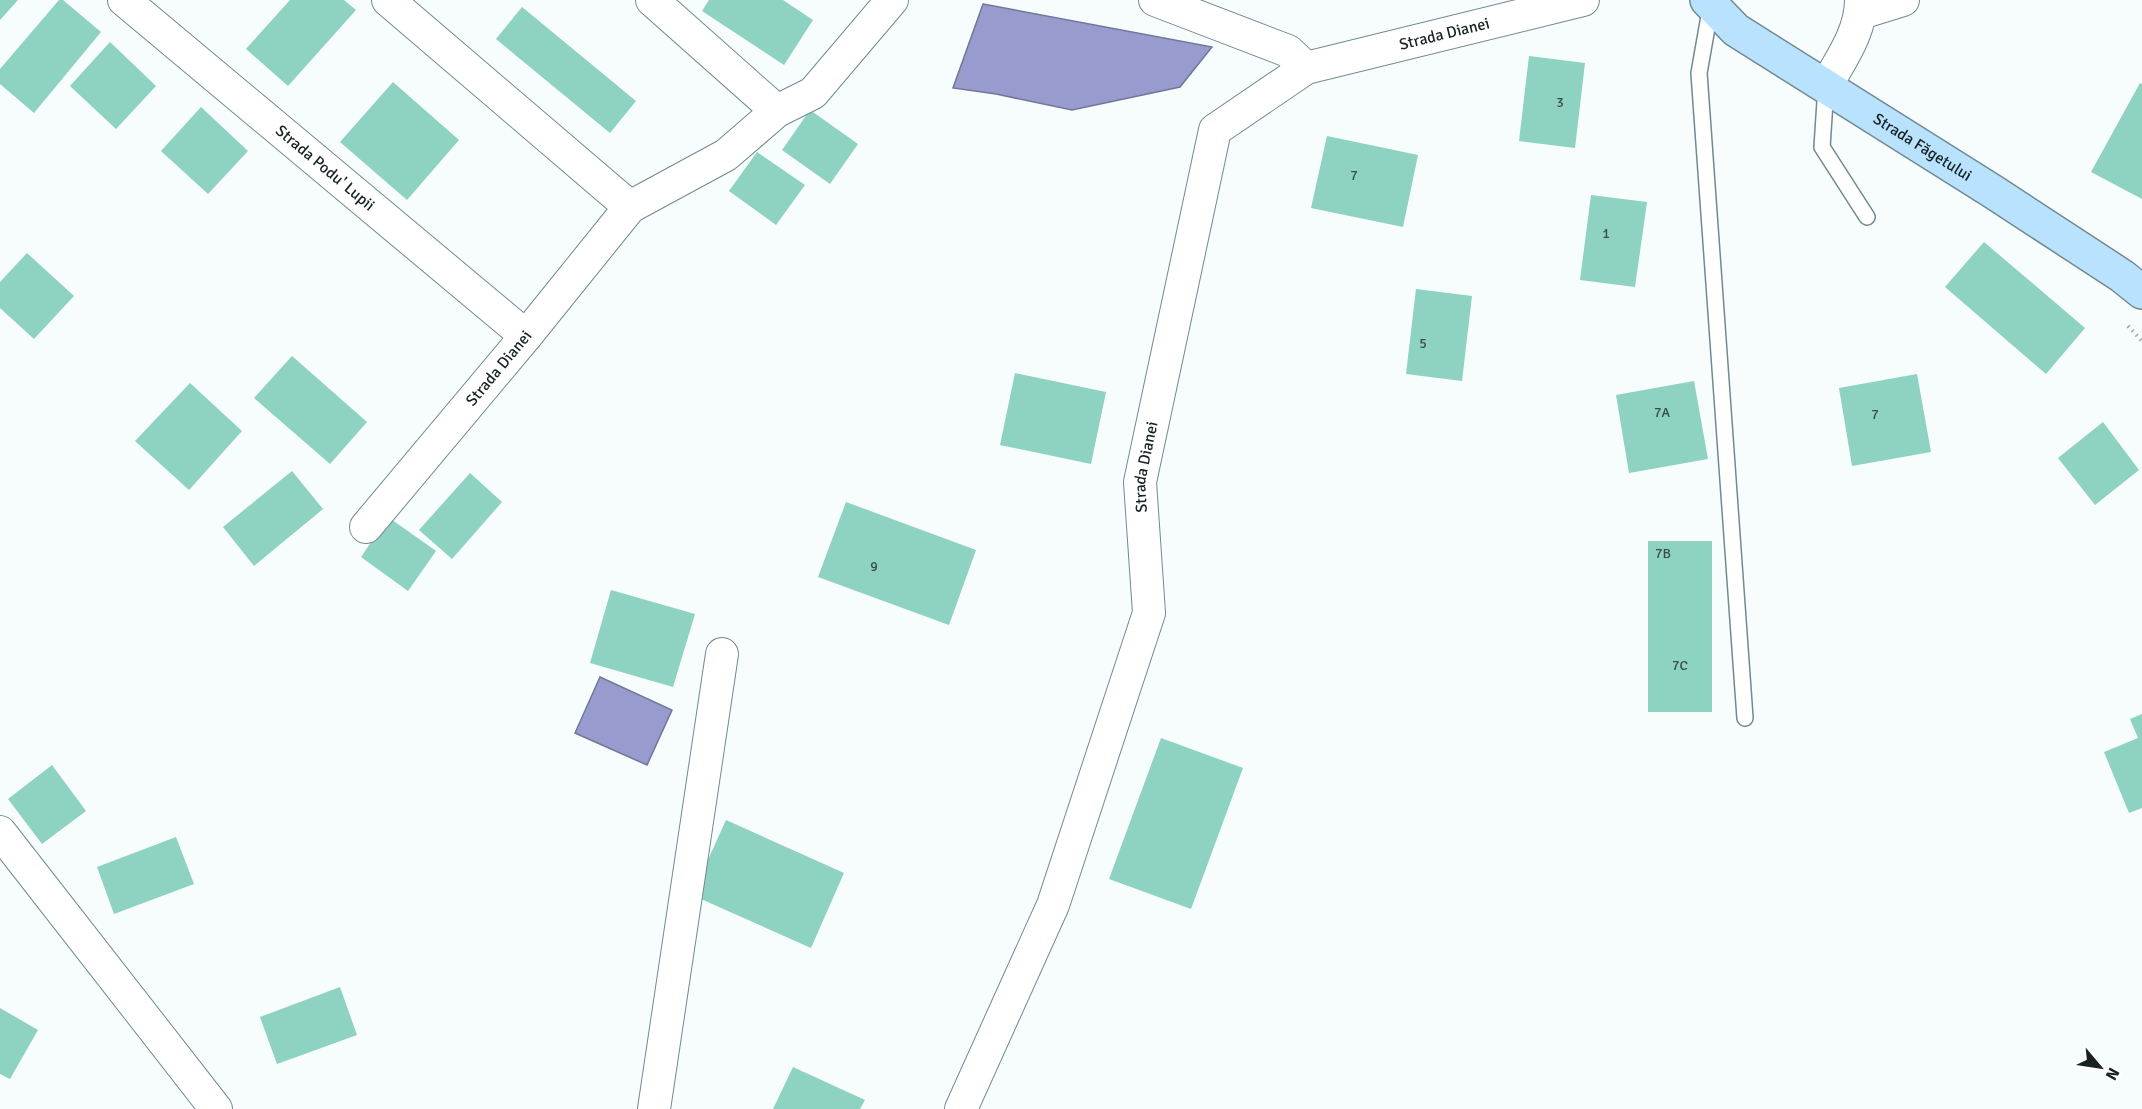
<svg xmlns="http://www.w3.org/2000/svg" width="2142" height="1109" font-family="Signika,sans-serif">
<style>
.water{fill:#989bcd;stroke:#72779a;stroke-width:1.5}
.building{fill:#8ed2c1}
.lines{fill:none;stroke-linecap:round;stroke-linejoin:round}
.lane-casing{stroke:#728a8f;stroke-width:18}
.street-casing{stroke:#728a8f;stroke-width:34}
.secondary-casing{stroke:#728a8f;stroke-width:36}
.path{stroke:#a0a7a9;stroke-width:4;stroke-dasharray:1.5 4.5;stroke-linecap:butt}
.lane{stroke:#fff;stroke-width:15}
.street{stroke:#fff;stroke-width:32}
.secondary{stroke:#b9e2fe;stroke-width:33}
.labels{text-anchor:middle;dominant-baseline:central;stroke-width:6;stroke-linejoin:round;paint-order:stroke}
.number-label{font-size:14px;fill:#364e4b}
.street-label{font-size:16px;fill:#182224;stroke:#fff}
</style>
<rect width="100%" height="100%" fill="#f7fcfd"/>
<path class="water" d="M983,4l229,43 -32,40 -108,23 -76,-16 -43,-6z
M600,677l72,33 -25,55 -72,-32z"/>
<path class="building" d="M0,0h18l-18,20z
M59,0h4l38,32 -67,81 -34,-29v-15z
M290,0h54l12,10 -68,76 -42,-37z
M709,0h74l30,20 -29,45 -82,-54z
M522,7l114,94 -26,32 -114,-94z
M110,42l46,44 -40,43 -46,-43z
M1529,56l56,7 -10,85 -56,-7z
M393,82l66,58 -52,60 -67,-58z
M2140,83l2,1v115l-51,-27z
M201,107l47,44 -40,43 -47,-43z
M810,110l48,34 -28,40 -48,-34z
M1327,136l91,19 -15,72 -92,-19z
M757,152l48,33 -29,40 -47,-34z
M1591,195l56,7 -12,85 -55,-7z
M1984,242l101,86 -39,46 -101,-87z
M27,253l47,43 -40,43 -34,-31v-26z
M1416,289l56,7 -10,85 -56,-7z
M292,356l75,66 -37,42 -76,-66z
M1015,373l91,19 -15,72 -91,-19z
M1917,374l14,78 -79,14 -13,-78z
M1694,381l14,78 -79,14 -13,-78z
M190,383l52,48 -53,59 -54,-49z
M2103,422l36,48 -44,35 -37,-47z
M292,471l31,38 -69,57 -31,-39z
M470,473l32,29 -50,57 -33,-29z
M846,502l130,48 -27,75 -131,-48z
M388,517l48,34 -28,40 -47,-34z
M1648,541h64v171h-64z
M611,590l84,24 -22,73 -83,-24z
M2142,714v94l-13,5 -25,-61 34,-14 -8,-19z
M1161,738l82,30 -52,141 -82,-30z
M52,765l34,46 -44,33 -34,-45z
M726,820l118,53 -33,75 -119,-53z
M176,837l18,47 -80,30 -17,-47z
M340,987l17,48 -80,29 -17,-47z
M0,1008l38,22 -28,49 -10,-5z
M793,1067l72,33 -5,9h-87z"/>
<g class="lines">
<g class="lane-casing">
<path id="lane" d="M1711,5l-12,68 46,645
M1826,86l-4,61 45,70"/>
</g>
<g class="street-casing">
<g id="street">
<path id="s1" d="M124,0l402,336"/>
<path d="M388,0l242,207"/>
<path d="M652,0l125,111"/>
<path d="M1155,0l133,51 18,17"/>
<path d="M1861,13l42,-13"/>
<path d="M1826,86c15,-27 35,-54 35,-86"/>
<path id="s2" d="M366,527l160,-191 104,-129 96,-52 51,-44 36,-18 79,-93"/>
<path d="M0,832l216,277"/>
<path d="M654,1109l68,-455"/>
<path id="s3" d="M961,1109l92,-204 96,-292 -9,-131 75,-352 91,-62 277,-68"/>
</g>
</g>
<g class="secondary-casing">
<g id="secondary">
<path id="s4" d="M1707,0l29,30 256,161 130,85 20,16"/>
</g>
</g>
<path class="path" d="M2128,326l14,15"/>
<use href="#lane" class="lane"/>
<use href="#street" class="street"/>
<use href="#secondary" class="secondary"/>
</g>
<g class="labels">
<g class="number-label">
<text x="1560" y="102">3</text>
<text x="1354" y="175">7</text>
<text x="1606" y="233">1</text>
<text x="1423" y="343">5</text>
<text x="1662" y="412">7A</text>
<text x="1875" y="414">7</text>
<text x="1663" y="553">7B</text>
<text x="874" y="566">9</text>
<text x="1680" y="665">7C</text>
</g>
<g class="street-label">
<text stroke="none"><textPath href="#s3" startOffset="1275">Strada Dianei</textPath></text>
<text stroke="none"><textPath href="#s4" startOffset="262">Strada Făgetului</textPath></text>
<text stroke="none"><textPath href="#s1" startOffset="262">Strada Podu' Lupii</textPath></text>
<text stroke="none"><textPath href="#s2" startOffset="207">Strada Dianei</textPath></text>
<text stroke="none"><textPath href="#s3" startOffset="678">Strada Dianei</textPath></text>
</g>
</g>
<g transform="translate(2100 1067) rotate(119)" stroke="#ffffff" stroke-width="4.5" paint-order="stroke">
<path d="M0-4.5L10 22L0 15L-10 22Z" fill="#182224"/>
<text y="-9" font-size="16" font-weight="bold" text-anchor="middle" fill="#182224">N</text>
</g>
</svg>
